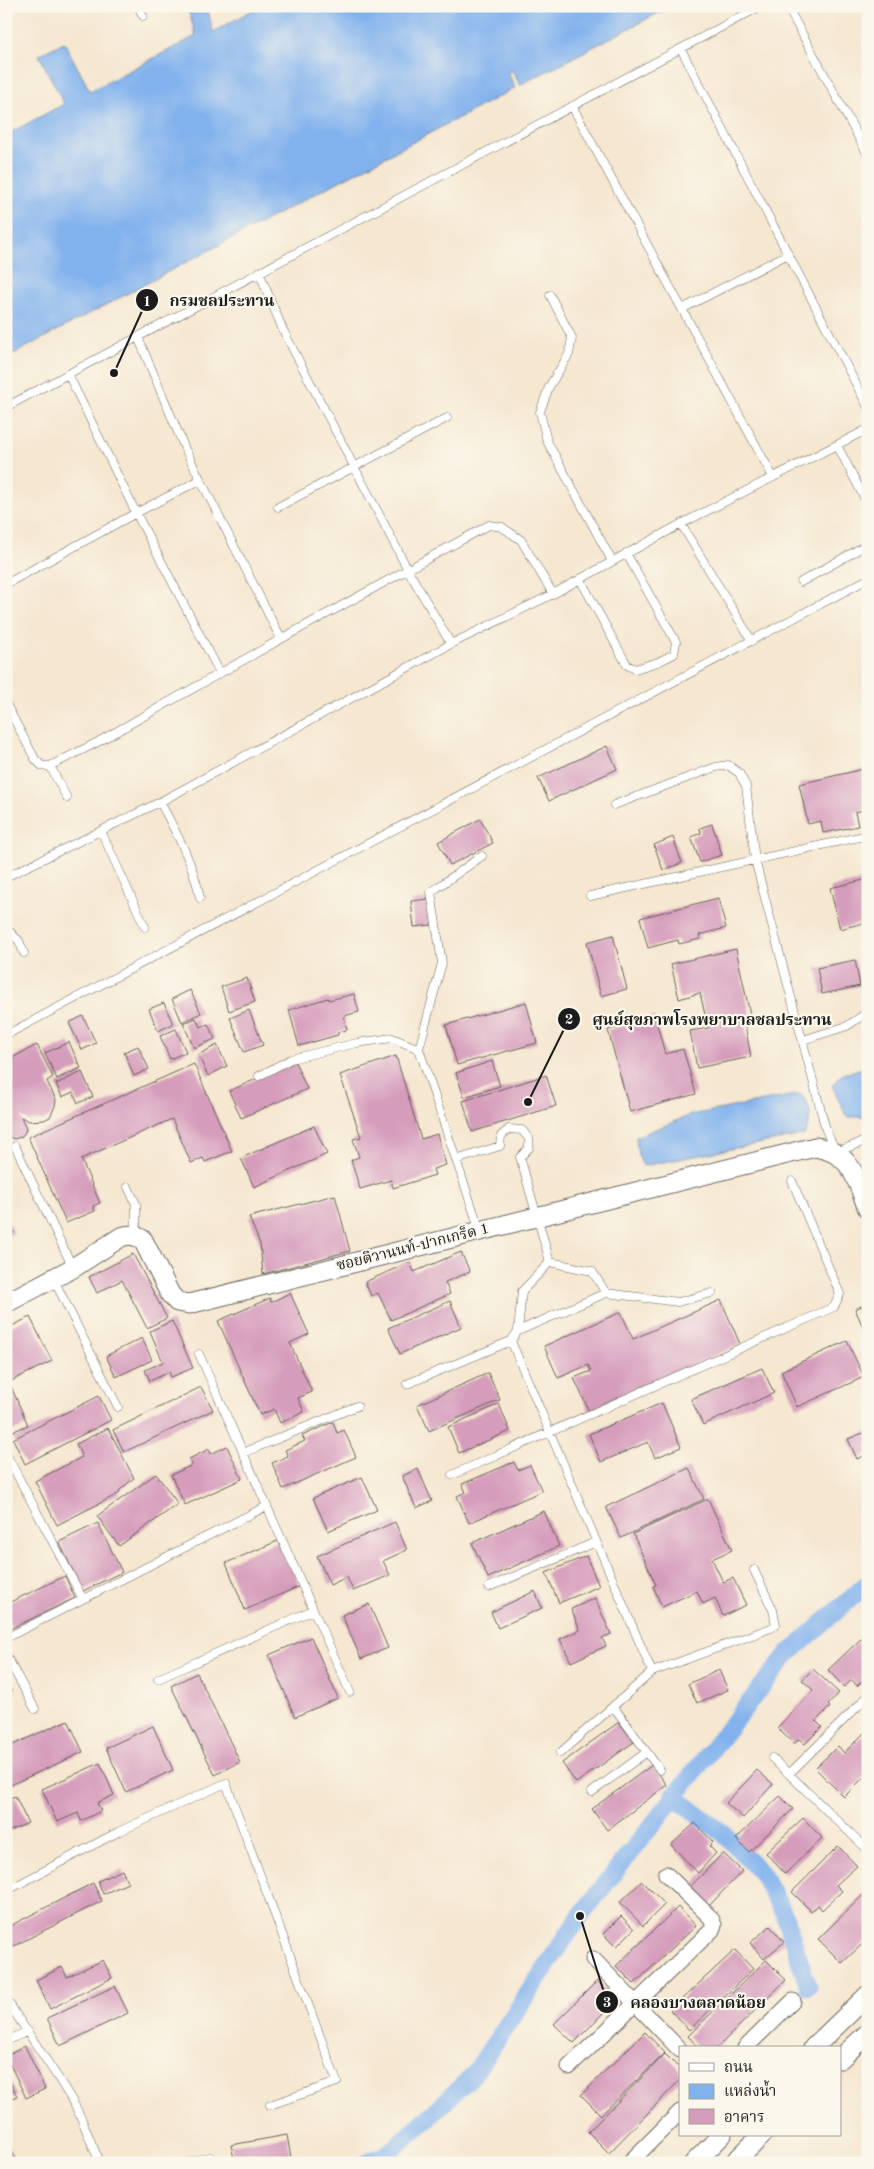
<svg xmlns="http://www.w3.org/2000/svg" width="874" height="2169" font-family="'Old Standard TT','Noto Serif Thai',serif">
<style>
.water{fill:#82b2ed;stroke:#4f6784}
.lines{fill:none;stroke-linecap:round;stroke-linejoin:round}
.canal{stroke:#82b2ed;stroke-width:18}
.building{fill:#d59cbb}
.service-casing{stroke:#68635b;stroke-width:9}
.minor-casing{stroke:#68635b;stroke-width:17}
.tertiary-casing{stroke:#68635b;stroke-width:21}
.service{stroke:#fff;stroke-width:8}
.minor{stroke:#fff;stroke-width:15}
.tertiary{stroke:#fff;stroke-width:19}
.labels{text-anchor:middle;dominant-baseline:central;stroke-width:4.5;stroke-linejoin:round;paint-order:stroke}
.street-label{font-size:15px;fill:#1c1c1c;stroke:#fbf7ec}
.leader{fill:none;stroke:#1c1c1c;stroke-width:2}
.callout-dot{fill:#1c1c1c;stroke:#fbf7ec;stroke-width:2}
.mark-label{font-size:15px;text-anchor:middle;font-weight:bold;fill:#fff}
.callout-label{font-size:16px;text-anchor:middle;font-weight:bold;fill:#1c1c1c;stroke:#fbf7ec;stroke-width:4.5;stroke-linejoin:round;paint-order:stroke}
</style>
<rect width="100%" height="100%" fill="#fbf7ec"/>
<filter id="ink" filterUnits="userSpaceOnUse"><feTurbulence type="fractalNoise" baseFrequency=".02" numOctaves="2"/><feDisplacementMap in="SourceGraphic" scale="10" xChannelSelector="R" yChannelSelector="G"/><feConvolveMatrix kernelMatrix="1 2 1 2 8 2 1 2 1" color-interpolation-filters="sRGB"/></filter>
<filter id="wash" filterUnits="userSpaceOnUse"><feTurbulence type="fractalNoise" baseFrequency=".0096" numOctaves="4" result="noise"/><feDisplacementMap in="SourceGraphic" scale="20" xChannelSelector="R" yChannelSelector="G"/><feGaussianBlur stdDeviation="1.12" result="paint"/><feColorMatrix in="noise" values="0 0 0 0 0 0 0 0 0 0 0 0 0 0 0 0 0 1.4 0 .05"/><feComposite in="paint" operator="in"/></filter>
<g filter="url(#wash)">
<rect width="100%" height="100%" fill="#f5e7d0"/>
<path class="water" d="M187,6h20l6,26 47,-26h412l-152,79 -8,-15 -4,2 7,16 -509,270v-223l58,-31 -25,-49 25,-13 26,49 106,-55z
M868,1066v51h-21l-15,-31 9,-11z
M800,1094c13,12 12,27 4,41l-161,31 -5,-11 -2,-18 55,-22z"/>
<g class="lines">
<path class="canal" d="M673,1796l50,37 39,41 22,40 24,72
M367,2163l20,-9 42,-37 44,-42 107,-159 206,-260 82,-73"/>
</g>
<g id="blocks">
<path class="building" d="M607,746l10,23 -68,32 -11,-23z
M868,768v41l-13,3 3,14 -35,7 -2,-12 -13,3 -9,-40z
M480,819l13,24 -43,22 -12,-23z
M712,824l10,31 -22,7 -9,-25 10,-4 -1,-5z
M673,837l9,26 -19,7 -9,-25z
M868,879v43l-28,7 -10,-41z
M718,898l8,30 -27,7 1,4 -21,5 -1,-4 -30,8 -8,-30z
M429,899l3,26 -18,2 -3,-26z
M613,935l14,54 -26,7 -14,-54z
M736,949l15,70 -7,1 7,37 -54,11 -7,-37 18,-3 -8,-35 -21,6 -8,-35z
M868,955v20h-1l-3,-19z
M855,960l5,26 -38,8 -5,-26z
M247,978l8,24 -26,9 -8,-24z
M190,990l11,23 -19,9 -10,-23z
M354,994l5,18 -15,4 3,14 -9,2v3l-39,11 -10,-36 39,-12 1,2z
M526,1002l11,41 -80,22 -11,-40z
M164,1003l9,21 -15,7 -9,-22z
M249,1010l14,35 -19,7 -14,-34z
M83,1016l13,27 -14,7 -13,-27z
M655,1017l10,37 18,-5 13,45 -66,18 -22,-82z
M196,1018l4,9 8,-3 7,15 -21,9 -11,-25z
M176,1029l10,23 -16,7 -10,-23z
M69,1042l12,26 -24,11 -12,-26z
M37,1045l16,32 -6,4 9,19 -1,6 -5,11 -6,3 -15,1 -8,-4 5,11 -1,4 -4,5 -7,2 -8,-4v-74z
M217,1045l10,21 -19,10 -10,-21z
M138,1046l11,23 -15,7 -10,-24z
M396,1056l25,83 16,-5 9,31 -13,4 2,6 -42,13 -2,-8 -31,9 -9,-29 8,-3 -6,-18 8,-2 -21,-62z
M492,1061l8,25 -36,11 -8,-24z
M295,1062l12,27 -66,29 -12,-27z
M194,1064l38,87 -27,11 -2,-4 -12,5 -19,-44 -91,40 19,44 -7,3 2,5 -29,12 -38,-86z
M82,1072l11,25 -15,6 -5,-11 -11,5 -6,-13z
M546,1075l10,31 -84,26 -9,-31z
M314,1126l13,28 -73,33 -13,-29z
M335,1195l15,56 -87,23 -3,-30 -11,-27z
M6,1216l8,17 -8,4z
M461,1252l9,20 -25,10 5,12 -59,26 -13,-27 -7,3 -6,-14 45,-20 4,10z
M133,1254l34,64 -20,10 -25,-48 -25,13 -8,-16z
M290,1293l19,41 -19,9 22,49 -14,6 6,14 -24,11 -6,-14 -14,6 -42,-94 52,-23 1,4z
M721,1300l19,44 -151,67 -15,-33 17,-7 -3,-6 -30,13 -14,-32 77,-34 12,27z
M450,1301l11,26 -61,27 -12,-26z
M868,1303v35l-13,-29z
M30,1317l22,44 -41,20 -5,-10v-42z
M172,1321l21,47 -22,9 -2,-5 -19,9 -5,-11 18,-8 -13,-31z
M142,1338l10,22 -36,17 -10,-21z
M847,1341l17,36 -67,30 -16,-36z
M762,1368l12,25 -71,32 -12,-26z
M488,1373l12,27 -71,31 -12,-26z
M9,1382l19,43 -21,9 -1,-51z
M201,1387l12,23 -89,42 -11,-22z
M99,1396l12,24 -86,44 -12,-25z
M662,1403l19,44 -26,11 -7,-16 -47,20 -12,-28z
M499,1404l11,27 -51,22 -11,-26z
M333,1422l4,11 7,-3 12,27 -73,32 -11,-26 16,-7 -3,-6 20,-9 -3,-5z
M108,1428l26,50 -15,13 1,2 -63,32 -22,-44 47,-24 -6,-13z
M868,1431v23l-11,5 -9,-20z
M227,1446l15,33 -57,26 -14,-30 21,-10 -3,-6 20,-10 2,5z
M514,1462l4,8 12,-5 12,26 -73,32 -12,-27 9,-4 -4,-8z
M689,1468l15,31 -83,39 -15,-31z
M418,1469l14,32 -16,7 -14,-32z
M156,1474l22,30 -59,42 -22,-30z
M362,1477l15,33 -49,21 -15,-33z
M708,1499l24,51 -20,9 11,23 10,-4 13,27 -23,11 -8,-18 -12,6 -6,-13 -35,16 -9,-21 3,-1 -23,-51z
M544,1511l15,35 -71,32 -16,-35z
M395,1522l12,28 -24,11 7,14 -37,16 -6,-14 -17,8 -13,-29z
M98,1523l24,49 -39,19 -24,-49z
M280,1540l20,46 -55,24 -19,-47z
M586,1556l13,30 -40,17 -13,-30z
M65,1576l10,22 -63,30 -6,-11v-13z
M535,1591l7,17 -44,20 -7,-16z
M595,1598l16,36 -9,4 4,8 -35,16 -11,-23 20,-9 -9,-21z
M369,1604l19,44 -27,11 -19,-44z
M868,1632v44l-11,10 -5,-6 -8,7 -16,-17z
M311,1637l27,61 -43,19 -26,-62z
M813,1669l26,24 -11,12 2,2 -14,14 6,6 -17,17 -6,-5 -5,5 -17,-16 36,-38 -11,-10z
M719,1670l9,20 -31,13 -9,-19z
M197,1673l43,89 -25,13 -44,-89z
M6,1681l6,11 -6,3z
M68,1720l15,32 -77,35v-39z
M619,1722l15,20 -58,41 -14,-20z
M153,1726l20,44 -47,22 -20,-44z
M867,1730l1,43 -24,24 -29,-29 23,-22 6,7z
M100,1763l14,32 -17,8 4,8 -20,10 -3,-8 -21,9 -15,-33z
M652,1765l15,20 -60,45 -15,-21z
M757,1770l16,14 -30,34 -17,-15z
M15,1796l13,27 -22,10v-33z
M780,1796l13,13 -44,43 -13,-13z
M803,1818l19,20 -37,36 -19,-21z
M695,1823l18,19 -4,4 7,7 -18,20 -27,-28z
M838,1846l19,20 -21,19 6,6 -20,19 -4,-5 -7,6 -19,-19z
M723,1853l19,18 -34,36 -20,-18z
M122,1870l6,13 -25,11 -5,-13z
M642,1881l23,23 -22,22 -23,-24z
M93,1883l9,18 -96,49v-22z
M868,1890v49l-26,24 -24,-24z
M678,1907l18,19 -62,58 -18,-18z
M621,1916l13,13 -18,18 -13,-13z
M770,1926l14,16 -20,17 -14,-16z
M735,1950l18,19 -64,61 -19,-20z
M103,1960l9,18 -62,31 -14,-29 26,-13 5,10z
M766,1960l20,20 -69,68h-18l-11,-12z
M597,1981l19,19 -42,43 -20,-19z
M115,1986l13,27 -68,33 -13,-28z
M645,2032l20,21 -64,62 -20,-20z
M25,2046l20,43 -19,9 -20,-42z
M665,2054l15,15v11l-71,73 -21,-21z
M6,2074l11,22 -11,5z
M287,2135l5,28h-57l-4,-18z
M6,2142l11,21h-11z"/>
</g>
</g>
<g filter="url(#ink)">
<use href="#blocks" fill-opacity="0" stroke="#68635b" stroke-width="1"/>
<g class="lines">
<g class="service-casing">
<path id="service" d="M138,6l5,10
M787,6l81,149
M681,49l187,358
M572,106l201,371
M259,272l24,58 125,240 43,74
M550,295l22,43 -3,16 -20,33 -9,25 7,29 65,120
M682,309l106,-55
M138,337l47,112 96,190
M68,374l68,139 64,-33
M6,407l755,-401
M837,445l31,60
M278,507l169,-89
M681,524l71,117
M580,579l47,86 8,4 23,-7 16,-8 2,-12 -50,-89
M801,582l67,-38
M6,584l130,-71 84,160
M6,704l29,55 7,7h8l46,-23 185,-104 208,-114 13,2 19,13 32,54
M50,766l17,32
M160,802c16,30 34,63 40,96
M614,805l102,-38 12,-2 11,8 7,13 9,74 71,270 10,22 32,-12
M101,831l44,96
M6,877l154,-75 291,-158 102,-50 128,-70 187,-95
M590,896l278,-61
M6,928l13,13 5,12
M6,1035l862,-456
M803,1040l44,-14 21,-14
M259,1076l32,-17 66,-16 35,-5 27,11
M15,1146l58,122
M456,1160l44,-14 1,-10 8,-7 13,1 7,9v9l-9,9 30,105 -28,29 -4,40 -7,10 141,331
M128,1187l8,17v31
M480,1231l-61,-182 23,-86 -11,-71 51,-36
M53,1278l65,129
M606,1293l72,9 34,-9
M518,1331l88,-38 -14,-22 -42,-9
M199,1354l151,338
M407,1384l104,-43
M243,1453l114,-47
M6,1454l77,145
M452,1475l382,-168 6,-13 -48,-113
M489,1587l107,-45
M6,1638l261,-132
M6,1655l29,54
M158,1679l155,-69
M613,1706l47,64
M560,1753l92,-81 119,-44 5,-3 -3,-15 -19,-40
M772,1758l96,92
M789,1774l79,-78
M592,1792l55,-40
M6,1891l112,-59 108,-49 111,299 -67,23
M6,1998c21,36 47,69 68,106 11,19 16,40 27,59
M6,2041l22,-10
M186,2163l24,-6"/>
</g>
<g class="minor-casing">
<path id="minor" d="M593,1959l87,91
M745,2048l48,-47
M569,2067l143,-137 2,-5 -3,-7 -45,-44
M629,2163l51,-51"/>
</g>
<g class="tertiary-casing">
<path id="tertiary" d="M6,1303l67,-35 48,-31c10,-3 14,-2 22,3l27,54 7,8 12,2 626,-157c37,5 41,32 53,62
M813,2048l55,-53
M840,2059l28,-26
M694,2163l28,-28
M734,2163l28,-28"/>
</g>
<use href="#service" class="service"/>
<use href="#minor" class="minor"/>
<use href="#tertiary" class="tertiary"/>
</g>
</g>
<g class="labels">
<g class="street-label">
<text transform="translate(413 1248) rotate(-14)">ซอยติวานนท์-ปากเกร็ด 1</text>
</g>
</g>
<path class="leader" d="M114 373L147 300M528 1102L569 1019M580 1916L607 2002"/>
<g class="callout-dot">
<circle cx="114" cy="373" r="5"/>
<circle cx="528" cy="1102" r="5"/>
<circle cx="580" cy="1916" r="5"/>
<circle cx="147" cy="300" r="12"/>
<circle cx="569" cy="1019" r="12"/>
<circle cx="607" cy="2002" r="12"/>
</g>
<g class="mark-label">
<text x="147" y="306">1</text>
<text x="569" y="1024">2</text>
<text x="607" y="2007">3</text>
</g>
<g class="callout-label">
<text x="222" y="306">กรมชลประทาน</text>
<text x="712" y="1025">ศูนย์สุขภาพโรงพยาบาลชลประทาน</text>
<text x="698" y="2008">คลองบางตลาดน้อย</text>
</g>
<rect width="874" height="2169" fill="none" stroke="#fbf7ec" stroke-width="25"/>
<rect x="679" y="2046" width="162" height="90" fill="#fbf7ec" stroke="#a29f99"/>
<rect x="689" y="2063" width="25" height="8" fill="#ffffff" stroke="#a29f99"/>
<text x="724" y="2072" font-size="15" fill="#1c1c1c">ถนน</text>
<rect x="689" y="2084" width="25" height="15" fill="#82b2ed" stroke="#a29f99"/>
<text x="724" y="2096" font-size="15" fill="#1c1c1c">แหล่งน้ำ</text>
<rect x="689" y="2109" width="25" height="15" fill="#d59cbb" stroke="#a29f99"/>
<text x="724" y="2122" font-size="15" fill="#1c1c1c">อาคาร</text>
</svg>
